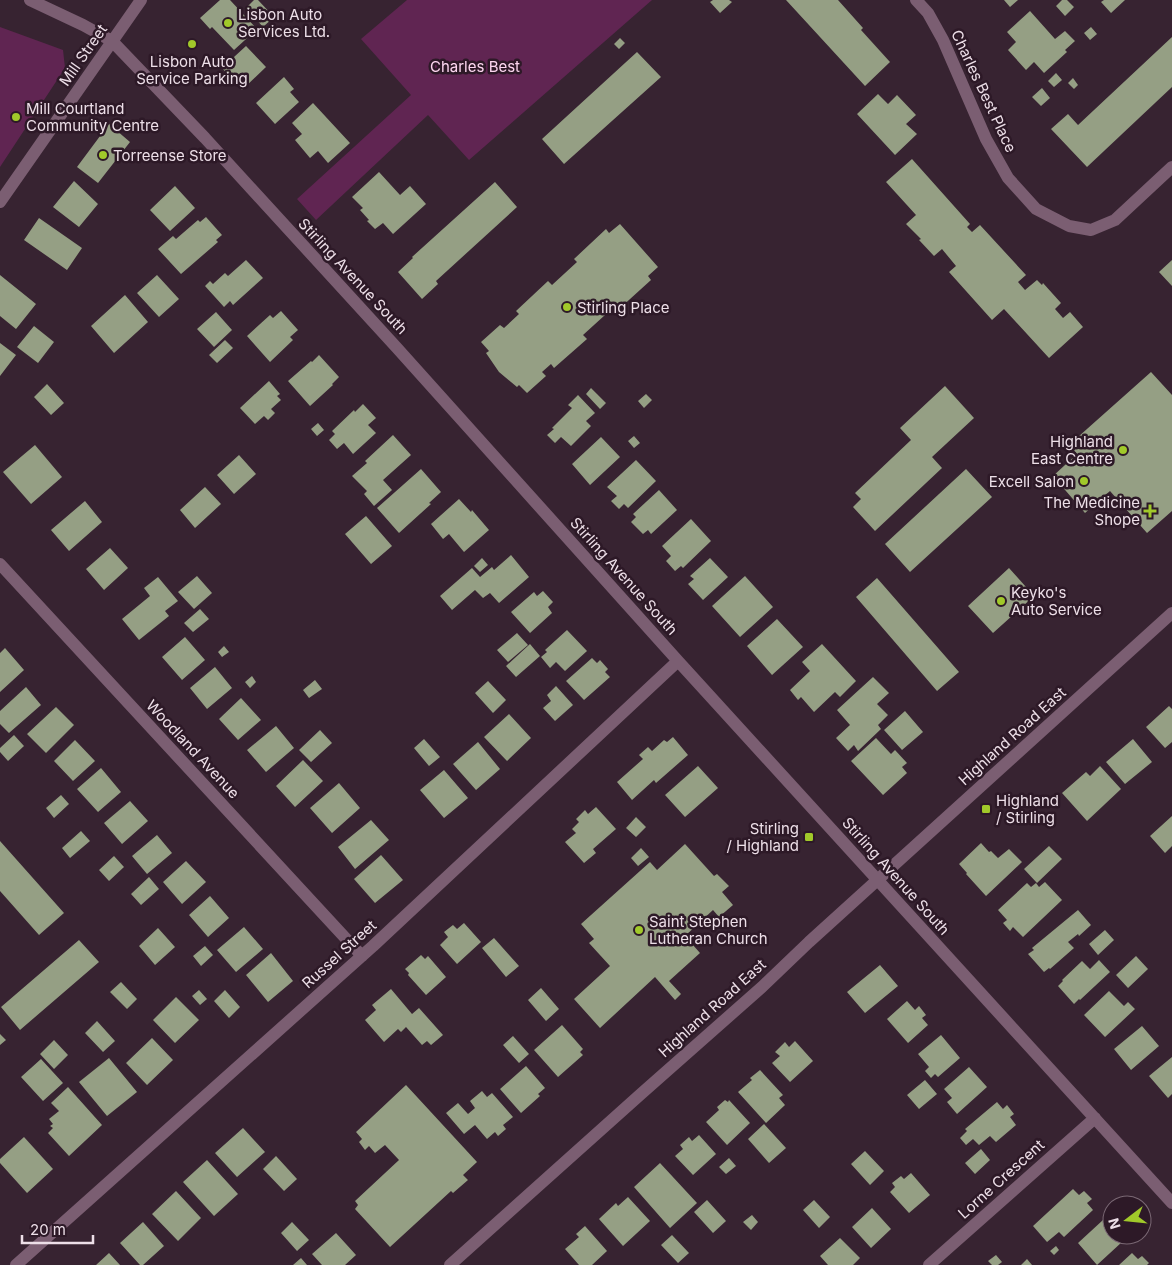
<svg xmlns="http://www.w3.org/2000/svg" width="1172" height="1265" font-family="Inter,sans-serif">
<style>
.green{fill:#602552}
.building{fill:#959f84}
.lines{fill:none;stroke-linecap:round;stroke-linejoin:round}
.minor{stroke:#7b5e72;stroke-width:12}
.poi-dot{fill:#a1c92a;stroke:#2d1927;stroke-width:2}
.labels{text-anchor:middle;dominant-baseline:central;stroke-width:5;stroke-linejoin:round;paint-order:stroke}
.poi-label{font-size:15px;fill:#eddfe8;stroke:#2d1927;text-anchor:start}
.street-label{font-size:15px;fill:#eddfe8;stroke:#2d1927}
.park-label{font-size:15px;fill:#fdd6f0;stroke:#2d1927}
</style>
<rect width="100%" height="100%" fill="#372331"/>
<path class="green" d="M407,0h245l-183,160 -41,-45 -112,105 -19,-21 114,-104 -50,-56z
M0,27l63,23 2,18 -65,99z"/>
<path class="building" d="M220,0h10l27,29 -23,21 -22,-23 -2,2 -10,-11z
M254,0h4l16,17 -11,10 -17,-19z
M713,0h16l3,2 -12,11 -10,-11z
M786,0h52l25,28 -2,2 29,32 -25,24z
M1004,0h14l-8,7z
M1062,0h5l7,7 -9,9 -9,-10z
M1104,0h21l-14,13 -10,-11z
M1030,11l25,28 10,-8 10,10 -10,9 2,2 -23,21 -10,-11 -8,8 -18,-20 8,-8 -9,-10z
M1091,27l6,7 -7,6 -6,-7z
M1172,37v50l-85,80 -36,-38 17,-15 10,11z
M620,38l5,5 -6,6 -5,-5z
M246,46l20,21 -24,23 -20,-22z
M637,52l24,25 -97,87 -22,-25z
M1056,73l6,7 -8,7 -6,-6z
M284,77l10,12 -4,3 9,10 -24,22 -19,-21z
M1073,78l5,7 -4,4 -6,-6z
M1042,88l8,10 -9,8 -9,-9z
M878,94l10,10 9,-9 19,20 -10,9 11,10 -22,21 -38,-41z
M313,103l37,40 -22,20 -10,-12 -8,7 -15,-18 7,-6 -10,-11z
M109,124l21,18 -32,41 -21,-16z
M912,159l58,65 -3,3 5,5 8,-7 46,50 -8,7 7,8 12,-10 5,5 1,-2 18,20 -6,6 8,9 7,-6 13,15 -34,31 -45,-49 -12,11 -43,-48 7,-6 -14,-17 -8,7 -15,-16 2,-1 -15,-15 10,-9 -30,-33z
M379,172l21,23 10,-9 16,18 -33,30 -10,-11 -8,6 -8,-8 2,-1 -9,-10 3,-2 -11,-11z
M74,181l24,23 -19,23 -26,-20z
M495,182l22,25 -81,74 2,3 -16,15 -24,-27 15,-14 -1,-1z
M175,186l20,22 -25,23 -20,-21z
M206,217l16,18 -6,5 2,2 -37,32 -23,-25 15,-13 3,3 22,-19 2,2z
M39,218l43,30 -15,22 -43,-30z
M620,224l38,43 -10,9 3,4 -32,29 -3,-4 -33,30 4,4 -33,29 -3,-4 -9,8 4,4 -19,17 -8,-8 -2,2 -18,-15 -13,-19 3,-2 -8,-9 19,-17 4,3 15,-14 -3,-3 32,-30 4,4 25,-23 -3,-3 32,-30 3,4z
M246,260l17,18 -30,27 -3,-4 -6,6 -19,-21 5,-5 3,3 12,-11 3,3z
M1172,260v26l-13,-14z
M0,275l36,29 -20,25 -16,-13z
M157,275l22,24 -20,18 -22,-24z
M125,295l23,27 -34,31 -23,-27z
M281,311l17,19 -8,7 3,3 -23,22 -23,-26 23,-21 3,3z
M216,312l16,18 -18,17 -17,-18z
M34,326l20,16 -16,21 -21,-16z
M225,340l8,8 -16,15 -8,-8z
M0,343l16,12 -16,21z
M319,355l20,22 -7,7 1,1 -23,21 -22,-25 23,-20 1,1z
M1151,372l21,23v116l-25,22 -37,-42 -25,22 -32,-37 24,-22 -8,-9z
M269,381l11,13 -3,2 4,4 -10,9 4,4 -7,7 -4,-4 -9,8 -15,-16z
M47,384l17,19 -13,12 -17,-18z
M945,386l29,32 -42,39 10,11 -67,63 -22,-24 8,-8 -6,-6 56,-53 -11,-12z
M591,388l15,15 -6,6 -14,-15z
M646,394l6,6 -8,8 -6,-7z
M578,395l17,18 -9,8 5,5 -20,20 -10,-9 -6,6 -8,-8 7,-6 -2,-1 20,-20 -4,-3z
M363,404l13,14 -8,7 8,8 -23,21 -9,-11 -7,6 -8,-9 6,-6 -3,-3 22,-21 1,2z
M318,423l6,7 -7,6 -6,-7z
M393,435l18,20 -28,25 9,10 -18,16 -10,-12 3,-3 -15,-15 15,-13 -2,-2z
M634,436l6,7 -6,5 -6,-7z
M601,437l19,20 -30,28 -18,-21z
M35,445l27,32 -31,27 -28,-32z
M239,455l17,19 -22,20 -17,-19z
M636,460l20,21 -28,27 -4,-4 -5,5 -8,-8 6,-5 -10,-9z
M421,469l20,23 -12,11 2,1 -32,29 -22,-25z
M966,469l26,28 -82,75 -25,-28z
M205,487l16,17 -26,24 -15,-18z
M659,490l18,20 -26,24 -3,-4 -5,4 -12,-12 5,-5 -3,-3z
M459,499l12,13 1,-2 17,20 -25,22 -15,-18 -6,5 -12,-15z
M85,501l17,21 -33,29 -18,-21z
M366,516l26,30 -21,18 -26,-30z
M691,519l20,22 -28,27 -2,-2 -6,5 -9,-10 5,-5 -9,-10z
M110,548l18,20 -24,22 -18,-21z
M511,555l18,22 -30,26 -9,-10 -7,5 -8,-8 -23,20 -12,-14 32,-28 8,9 12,-10 2,3z
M482,558l6,7 -8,7 -6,-6z
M710,558l18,19 -25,23 -15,-16 6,-5 -4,-3z
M1009,568l25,28 -41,37 -25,-27z
M197,576l15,17 -18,16 -16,-17z
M745,576l28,31 -33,30 -28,-31z
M158,577l20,24 -13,10 4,5 -30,24 -17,-21 28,-23 -6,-8z
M877,578l82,94 -22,19 -81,-94z
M543,591l10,11 -5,5 4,6 -22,20 -19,-21 23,-20 3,4z
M200,609l9,10 -16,13 -9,-9z
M777,619l26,28 -31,28 -25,-29z
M567,630l20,21 -22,20 -9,-9 -6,6 -9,-11 6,-5 -2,-2z
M517,633l11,12 -20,17 -11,-12z
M185,637l20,23 -23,20 -20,-23z
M530,644l10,12 -24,21 -10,-11z
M822,644l34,37 -16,16 -5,-5 -21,20 -13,-15 -3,3 -8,-10 20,-19 -8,-9z
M224,646l5,6 -7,5 -4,-5z
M5,648l19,22 -24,22v-39z
M592,658l5,5 3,-3 8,9 -3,3 5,5 -26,23 -18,-19z
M215,667l17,21 -25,21 -17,-21z
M252,676l4,6 -6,6 -5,-6z
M873,677l16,16 -12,11 11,11 -10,10 3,4 -23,22 -4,-6 -6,6 -12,-13 14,-13 -13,-15z
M315,680l7,9 -13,9 -6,-8z
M488,681l18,19 -13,13 -18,-20z
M556,686l17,19 -18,16 -12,-13 8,-7 -4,-6z
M26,687l15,18 -32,28 -9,-9v-13z
M241,698l20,22 -23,20 -19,-21z
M1169,706l3,3v33l-7,6 -19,-21z
M56,707l18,18 -28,28 -19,-19z
M905,711l18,21 -21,18 -18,-20z
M509,714l22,24 -24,23 -23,-24z
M276,726l18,22 -28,24 -19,-22z
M320,730l12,13 -21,19 -12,-12z
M14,735l10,11 -16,15 -8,-9v-4z
M673,737l15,18 -32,28 -2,-3 -22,20 -15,-18 26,-23 -4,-4 9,-8 4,4 12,-11 3,2z
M876,738l15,16 4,-4 12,13 -5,4 5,6 -24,22 -32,-34z
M424,739l16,18 -11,9 -15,-18z
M1133,739l19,23 -27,22 -19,-22z
M75,740l20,21 -22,20 -19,-20z
M478,742l22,27 -24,21 -23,-26z
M303,760l20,21 -28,26 -19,-21z
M698,766l20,22 -33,29 -20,-22z
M1100,766l21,23 -34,32 -25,-28 24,-21 4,4z
M101,768l20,24 -23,20 -21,-23z
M444,770l24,28 -24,20 -24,-28z
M339,783l21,25 -28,25 -22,-25z
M61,795l8,9 -15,14 -8,-10z
M130,801l18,20 -26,23 -18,-21z
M596,807l20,22 -23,20 3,4 -12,10 -19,-21 11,-9 -4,-4 7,-7 -3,-3 9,-9 3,4z
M1172,816v30l-7,7 -15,-17z
M636,817l10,10 -10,10 -10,-9z
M371,820l18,20 -34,29 -17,-22z
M81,831l9,10 -20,17 -8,-10z
M157,835l15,18 -25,21 -15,-18z
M0,841l64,72 -25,22 -39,-44z
M981,843l8,9 2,-1 7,7 11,-9 13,13 -36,34 -20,-22 1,-1 -8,-9z
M685,844l29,32 3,-2 12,12 -7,6 11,13 -14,12 -6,-7 -28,26 15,17 -31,28 12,13 -6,6 -20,-23 -55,51 -26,-29 36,-33 -21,-23 5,-4 -13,-15 69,-62 7,8z
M1049,846l13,13 -25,24 -13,-14z
M641,848l8,9 -11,9 -7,-8z
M381,855l22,25 -28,23 -21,-24z
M114,856l10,11 -15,14 -10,-11z
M186,861l20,21 -24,22 -19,-22z
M149,877l10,12 -18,16 -10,-11z
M1045,882l17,18 -39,37 -10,-10 -3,4 -7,-8 4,-3 -9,-10 29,-27 4,4 5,-4 3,4z
M210,896l19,22 -21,19 -19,-22z
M1078,910l13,15 -12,11 -1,-2 -10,8 6,6 -24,21 -1,-1 -5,4 -16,-18 6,-4 -2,-2z
M464,923l17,19 -24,22 -17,-19 8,-8 -4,-5 9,-7 4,4z
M244,927l19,22 -27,23 -19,-22z
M158,928l17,19 -20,18 -16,-19z
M1105,930l9,10 -16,15 -9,-11z
M494,938l25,28 -13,11 -24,-29z
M79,940l20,22 -79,68 -19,-23z
M205,946l8,9 -12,11 -8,-10z
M271,953l22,28 -25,21 -22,-27z
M421,955l4,4 3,-3 18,21 -20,18 -18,-20 1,-2 -4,-4z
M1136,956l12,13 -20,19 -12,-13z
M1099,960l11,12 -30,28 -1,-1 -5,5 -16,-18 5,-5 -1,-1 20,-19 8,8z
M880,965l18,21 -33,27 -18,-21z
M121,982l16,17 -10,10 -17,-17z
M541,988l18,21 -13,12 -18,-21z
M391,989l21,25 7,-6 24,27 -12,10 -4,-4 -5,4 -16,-18 -5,5 -3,-3 -14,13 -19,-22 11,-10 -4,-5z
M199,990l8,9 -7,6 -8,-9z
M225,990l15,17 -11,11 -15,-17z
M1109,991l15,15 4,-4 7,7 -30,28 -21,-22z
M176,997l23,23 -24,23 -22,-23z
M907,1001l8,9 4,-4 7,9 -4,3 6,7 -20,18 -21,-24z
M97,1021l18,20 -12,11 -18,-19z
M562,1025l21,24 -3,3 3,3 -25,22 -24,-27z
M1142,1026l17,20 -28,24 -17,-21z
M0,1034l6,6 -6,5z
M941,1035l19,23 -22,19 -3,-3 -4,4 -6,-7 4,-4 -11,-13z
M513,1036l16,18 -10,9 -16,-18z
M152,1038l21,22 -26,25 -21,-22z
M54,1040l14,15 -14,14 -14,-15z
M795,1041l18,20 -23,21 -18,-19 8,-7 -5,-4 10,-10 4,5z
M1172,1057v37l-4,4 -19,-22z
M109,1058l28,34 -30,24 -28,-34z
M41,1059l22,24 -20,18 -22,-24z
M526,1066l19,22 -7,6 2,2 -19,17 -21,-24z
M969,1067l18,20 -30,27 -10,-12 5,-4 -8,-9z
M760,1070l23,25 -4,3 6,7 -19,18 -28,-31 14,-12 -2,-2z
M925,1080l12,14 -18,15 -12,-14z
M406,1085l71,77 -14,13 5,5 -15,13 -2,-2 -61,56 -35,-38 3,-4 -3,-4 44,-41 -14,-15 -10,8 -6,-7 -4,4 -6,-8 3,-3 -6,-7z
M68,1087l34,38 -33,31 -21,-23 5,-5 -3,-2 3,-2 -4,-5 10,-8 -8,-8z
M482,1091l5,6 5,-4 21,24 -10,8 3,4 -8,7 -3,-4 -8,7 -12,-14 -11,9 -18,-21 12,-10 10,11 7,-6 -5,-7z
M725,1100l3,2 1,-2 21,23 -23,22 -21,-23 13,-12 -2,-3z
M997,1102l6,7 4,-4 7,9 -4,3 6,8 -20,17 -6,-6 -11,9 -6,-6 -7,6 -6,-7 7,-7 -2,-2z
M764,1124l22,24 -17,15 -21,-24z
M243,1128l22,24 -28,25 -22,-24z
M699,1135l17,19 -23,21 -18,-19 8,-7 -3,-4 9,-8 3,4z
M24,1137l29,32 -26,24 -27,-30v-4z
M981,1149l9,11 -15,14 -10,-11z
M865,1151l19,20 -14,14 -19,-21z
M276,1156l21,23 -13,12 -21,-22z
M729,1158l7,8 -10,8 -7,-7z
M207,1160l31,34 -24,22 -31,-34z
M660,1163l37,40 -27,25 -36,-41z
M911,1173l19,22 -21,18 -19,-21 5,-5 -3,-4 9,-7 3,3z
M1073,1189l6,6 5,-4 8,8 -5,4 6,7 -29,27 -5,-5 -12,10 -14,-16z
M176,1191l25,27 -23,23 -26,-27z
M628,1197l22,24 -27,25 -24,-27 17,-16 2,3z
M707,1200l19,21 -13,12 -19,-21z
M814,1200l16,17 -11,11 -16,-18z
M872,1208l19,21 -20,19 -19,-21z
M752,1215l6,7 -7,8 -8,-8z
M1103,1220l6,8 3,-3v10h4l6,7 -25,23 -19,-22z
M143,1222l21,24 -21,19h-3l-20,-22z
M292,1222l17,18 -12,11 -16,-18z
M585,1226l22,25 -15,14h-13l-14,-16 14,-12 -3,-3z
M336,1233l20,22 -11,10h-23l-10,-11z
M672,1235l17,18 -11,10 -17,-18z
M840,1238l20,20 -7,7h-25l-8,-9z
M1056,1246l3,4 -5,5 -4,-4z
M109,1253l11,12h-24z
M1132,1253l6,6 4,-3 7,7 -2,2h-28z
M996,1255l6,7 -4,3h-6l-4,-4z
M301,1258l6,7h-14z
M1027,1259l5,6h-11z"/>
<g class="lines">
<path class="minor" d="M30,0l53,25 29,16 23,24 70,73 192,210 281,313 494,542
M916,0l12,13 15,27 43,99 22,39 28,31 33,17 22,4 24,-10 57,-53
M0,202l141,-202
M0,564l362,392
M16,1265l357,-319 305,-285
M450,1265l192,-172 120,-106 47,-45 363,-329
M929,1265l166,-147"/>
</g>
<g class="poi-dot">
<circle cx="228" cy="23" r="5"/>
<circle cx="192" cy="44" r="5"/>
<circle cx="16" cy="117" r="5"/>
<circle cx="103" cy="155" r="5"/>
<circle cx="567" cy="307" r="5"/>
<circle cx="1123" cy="450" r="5"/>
<circle cx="1084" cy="481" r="5"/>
<path d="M1147.5 503.5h5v5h5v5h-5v5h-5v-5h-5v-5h5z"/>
<circle cx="1001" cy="601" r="5"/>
<rect x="981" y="804" width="10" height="10" rx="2.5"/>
<rect x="804" y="832" width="10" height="10" rx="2.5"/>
<circle cx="639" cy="930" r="5"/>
</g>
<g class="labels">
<g class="poi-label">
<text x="238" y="14">Lisbon Auto<tspan x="238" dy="17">Services Ltd.</tspan></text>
<text x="192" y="61" text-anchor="middle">Lisbon Auto<tspan x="192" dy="17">Service Parking</tspan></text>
<text x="26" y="108">Mill Courtland<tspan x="26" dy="17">Community Centre</tspan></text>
<text x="113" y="155">Torreense Store</text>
<text x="577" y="307">Stirling Place</text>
<text x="1113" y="441" text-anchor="end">Highland<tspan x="1113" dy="17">East Centre</tspan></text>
<text x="1074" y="481" text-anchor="end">Excell Salon</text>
<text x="1140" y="502" text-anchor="end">The Medicine<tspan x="1140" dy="17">Shope</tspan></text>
<text x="1011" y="592">Keyko's<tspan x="1011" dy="17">Auto Service</tspan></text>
<text x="996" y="800">Highland<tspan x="996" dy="17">/ Stirling</tspan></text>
<text x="799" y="828" text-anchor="end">Stirling<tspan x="799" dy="17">/ Highland</tspan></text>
<text x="649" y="921">Saint Stephen<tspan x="649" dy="17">Lutheran Church</tspan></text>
</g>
<g class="street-label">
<text transform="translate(83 55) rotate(-55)">Mill Street</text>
<text transform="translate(984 91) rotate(65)">Charles Best Place</text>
<text transform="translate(353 276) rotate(47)">Stirling Avenue South</text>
<text transform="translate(624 576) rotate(48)">Stirling Avenue South</text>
<text transform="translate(1012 736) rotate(-42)">Highland Road East</text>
<text transform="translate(193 749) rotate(47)">Woodland Avenue</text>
<text transform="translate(896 876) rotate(48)">Stirling Avenue South</text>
<text transform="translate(339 954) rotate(-42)">Russel Street</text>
<text transform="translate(712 1008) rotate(-42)">Highland Road East</text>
<text transform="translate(1001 1179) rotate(-42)">Lorne Crescent</text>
</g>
<g class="park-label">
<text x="475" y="66">Charles Best</text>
</g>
</g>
<g transform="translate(1127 1220) rotate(254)"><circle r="24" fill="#2d1927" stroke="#7a6874"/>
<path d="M0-4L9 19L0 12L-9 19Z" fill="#a1c92a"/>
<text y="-8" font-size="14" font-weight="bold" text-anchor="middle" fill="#eddfe8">N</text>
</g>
<path d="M22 1235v8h71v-8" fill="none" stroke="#eddfe8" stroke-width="2.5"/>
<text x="30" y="1235" font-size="15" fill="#eddfe8" stroke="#2d1927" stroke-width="4" paint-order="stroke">20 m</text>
</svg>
